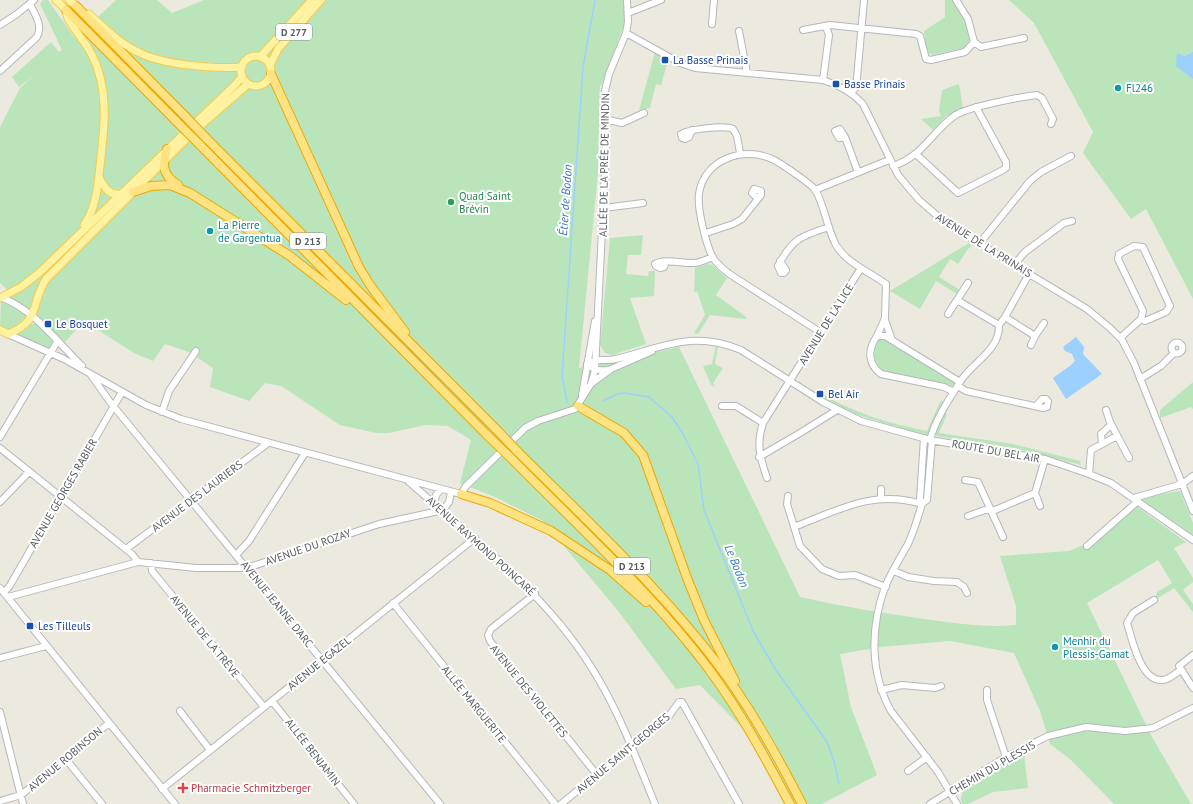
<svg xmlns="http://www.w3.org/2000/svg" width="1193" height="804" font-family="'PT Sans',sans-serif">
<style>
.green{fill:#bae5bb}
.water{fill:#9cd1ff}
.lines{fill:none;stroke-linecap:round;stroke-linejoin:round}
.stream{stroke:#9cd1ff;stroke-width:1.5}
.minor-casing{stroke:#b5b7bd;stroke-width:8}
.major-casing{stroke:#f5cb4e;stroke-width:9}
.highway-casing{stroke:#eba800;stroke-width:10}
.minor{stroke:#fff;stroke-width:6}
.major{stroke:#fff2a1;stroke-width:7}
.highway{stroke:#ffe383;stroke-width:8}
.highway-bridge-casing{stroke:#eba800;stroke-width:10;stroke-linecap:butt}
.highway-bridge{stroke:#ffe383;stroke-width:8}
.transit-dot{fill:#1a4fb4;stroke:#fff;stroke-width:1.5}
.culture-dot{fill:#0f9aa8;stroke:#fff;stroke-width:1.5}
.leisure-dot{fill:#2e9e5b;stroke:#fff;stroke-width:1.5}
.health-dot{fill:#e0444e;stroke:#fff;stroke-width:1.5}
.labels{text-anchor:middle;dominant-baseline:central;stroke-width:4;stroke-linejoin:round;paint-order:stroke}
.shield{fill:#fff;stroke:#8a8d90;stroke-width:1}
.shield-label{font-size:10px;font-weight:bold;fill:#585c61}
.transit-label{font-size:11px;fill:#164399;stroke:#fff;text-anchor:start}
.culture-label{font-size:11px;fill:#0d838f;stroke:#fff;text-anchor:start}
.street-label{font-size:11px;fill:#585c61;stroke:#fff}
.leisure-label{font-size:11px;fill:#27864d;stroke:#fff;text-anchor:start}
.health-label{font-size:11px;fill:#be3a42;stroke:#fff;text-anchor:start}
.water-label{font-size:12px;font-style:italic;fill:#3a76bc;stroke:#fff}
</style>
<rect width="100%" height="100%" fill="#ece9df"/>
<path class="green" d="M43,0h5l27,38 41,-38h41l15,13 32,-13h420l1,22 -23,62 -2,2 -2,87 -19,195 100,-21 121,250c41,9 82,16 124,22 31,4 61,9 92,6v-19l-16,-50 69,-5 17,-7 46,-41 54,39 -12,6 19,30v4l-10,8 10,14v8l-19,-24 -19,12 2,-8 15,-9 -14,-23 -71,43 65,134 39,67h-77l-44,-45 -20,-15 -10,-33 -26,-58 -64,-12 -70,6 -40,7 11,53 26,68 -55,29h-38l-37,-71 -47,-48 -24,4 -57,-77 -76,-91 -48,-24 -35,-14 11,-43 -23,-14 -23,-1 -36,8h-13l-36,-8 -59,-39 -16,-3 -16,18 -39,-14 3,-19 -24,-16 -24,-8 -12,17 -19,-8 -50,-32 -19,21 -35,-32 -20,-12 2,-4 -12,-11v-156l20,-39 13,-12 -14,11 -7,-10 39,-35 8,10 3,-2 -22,-46z
M945,0h9l12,19 5,19 -7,10 -32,7 -5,-3 -3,-21 21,-14z
M1009,0h184v299l-47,-90 -15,10 -48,-66 10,-21 -59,-109z
M655,52l13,9 -7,24 -5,-1 -6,24 -11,2z
M959,84l4,24 -17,8 -13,14 -12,-11 20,-3 -2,-6 3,-20z
M643,235l-2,20h-13l-2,19 22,2 1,-5h6l-1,25 -24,2 16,46 -34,11 -7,-2 -5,-8 10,-107z
M969,243l3,3 -4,3 -10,15 -8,-5 -11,18 21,13 -3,4 -21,-13 -16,28 -30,-18z
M708,264l4,1 15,13 -11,17 30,22v2l-36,-4 -12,19 -4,-1 11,-18 -8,-24 -3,1 1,-24z
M1,301l14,5 13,11v2l-17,11 -11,-3z
M36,323l18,19 -5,7 -31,-13v-3l13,-9z
M882,337l74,45 -1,3 -4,1 -66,-12 -8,-5 -6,-17 7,-14z
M716,345l2,1 -3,18 8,4 -10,15 2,4 -4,-2 -8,-19 9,-2z
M1193,382v27l-2,-2 -31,11v-8z
M817,391c32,20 72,33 110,40l14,-31 3,2 -14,33 -14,-2 -61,-19 -18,-7 -21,-15z
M943,412l4,2 -8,19 74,11 67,17 1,4 -67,-17 -78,-12 -1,-4z
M1180,491l13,32v13l-54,-38z
M1024,753l4,35 -35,4 -25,12h-6l-1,-5 2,-9 5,-2 -1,-2 32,-20z"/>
<path class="water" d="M1193,52v27l-17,-13 1,-13 8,3z
M1076,337l8,10 -1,7 19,20 -36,25 -13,-21 18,-13 4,-4 -3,-7 -7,-3 -2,-4z"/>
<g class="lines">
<path class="stream" d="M603,401l14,-7 8,-1 24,4 23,20 11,17 15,30 6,46 50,123 22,37 51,72 7,19 5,23
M567,402l-5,-26 21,-309 12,-67"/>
<g class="minor-casing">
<path id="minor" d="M956,0l12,19 6,23 7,5 43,-9
M628,13l33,-13
M712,24l2,-24
M0,25l17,-11 17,-14
M803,30l27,-5 86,9 4,2 6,23 5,1 34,-8 9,-10
M739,31l8,42
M626,33l54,30 15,5 128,12c16,5 29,12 40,24l35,71 21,25 28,24 140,85 23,19 12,12 12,23 59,148
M0,71l37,-34c6,-12 -2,-22 -7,-33
M823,80l6,-45 -3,-8
M851,93l5,-6 1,-9 7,-78
M604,119l18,4 22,-10
M692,130l-3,7 -4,2 -3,-1 -1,-4c9,-5 43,-9 52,-5l4,7 3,17
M845,137l-6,1 -4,-7 5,-2 5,8 13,35
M916,154l42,39 45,-23 3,-2v-6l-30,-55
M893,166c29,-9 39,-34 61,-50 13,-9 66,-19 83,-21l5,3 11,21 -2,5
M815,190l74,-30
M604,208l39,-5
M706,233l27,-9 9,-5 19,-24v-4l-7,-2 -2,4 5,5
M979,244l51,-63 11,-9 30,-16
M1134,246l9,1 27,59 -4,6 -21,9 -4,-2 2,-8 -25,-52 1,-5z
M780,261l6,9 -2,3h-3l-3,-7c14,-27 23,-30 51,-39
M666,262l-2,5 -4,1 -4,-2 -1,-2c10,-6 28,0 39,-1 6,0 13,-4 19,-6
M1014,265l11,-13 39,-29 8,-2
M0,297c34,12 57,45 82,69
M957,300l42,25
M948,314l20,-31
M1005,317l30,19
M885,320l7,20
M820,332l-89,-57c-7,-5 -13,-10 -18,-17 -7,-13 -16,-50 -14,-64 5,-35 45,-48 73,-35 7,3 41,26 44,32 9,17 11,37 20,54 10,18 34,27 50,39l-1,34 -8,18
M8,334l56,25 82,46 35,14 280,75 5,-8 59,-58 13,-7 37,-12 16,-25 4,-14 11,-219 -2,-56 5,-21 17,-41 2,-11 -1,-22
M1120,338l21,-19
M1171.5 348a5.5 5.5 0 1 1 11 0a5.5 5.5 0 1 1-11 0Z
M1031,345l4,-9 9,-13
M611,369c-10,3 -16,1 -24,-5 12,-7 17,-2 29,-5 48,-12 76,-29 125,-9l82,52 38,19 69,19 115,19 44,15 22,9 82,57
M91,375l19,27 330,402
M1140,379l21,-13 13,-13
M592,383l19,-14 41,-18
M958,386l8,5 77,17 4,-1 1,-6 -2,-2h-4l-6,7
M954,392l-10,-5 -63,-13c-13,-10 -14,-24 -4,-38h8l75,46
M582,395l13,-74
M722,406h14l27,17
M1106,410l4,12 19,36
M162,412l7,-21 27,-40
M0,437l57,-95
M930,440c6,-22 18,-39 30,-58 12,-20 40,-31 39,-57l6,-8 24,-43
M932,440l-5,60 -5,4c-4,13 -8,27 -14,40 -8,14 -17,28 -23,43 -15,41 -15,86 6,124l47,61 19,32
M1102,444l-1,-10 10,-9
M0,448l132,106 6,8
M759,457l41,-24 37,-23
M1089,474l2,-24 26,-14
M767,478c-7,-20 -11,-35 -4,-55l98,-155
M965,480l13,2 25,55
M408,481c69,61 144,117 191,199 23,39 39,83 56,124
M881,489v9
M1035,493l5,13
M788,496l-1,8 13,42 22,23 17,7 16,-1 31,12
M1134,498l48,-14 11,-8
M0,502l29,-30
M434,504l2,-9 5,-6
M922,504l-2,-5 4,-61
M443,510l6,-8 2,-10
M968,516l17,-6h10l40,-17 10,-34
M794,527c45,-17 79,-38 128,-23
M1087,546l51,-45
M126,549l142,-106
M237,554l12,-13 56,-88
M151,563l1,8 112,136
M894,571l14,6 26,4 23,1 7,5 3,6
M0,588l175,216
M4,592l5,-5 113,-195
M535,594l-44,35 -3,6 2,6 107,134
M8,597l130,-35 58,6h51l132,-44 64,-14
M1154,600l-21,13 -6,10c5,16 14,59 35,57 7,0 13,-6 18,-10
M393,603l162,201
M1193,655l-14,11 14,22
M0,658l46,-12
M881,690l21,-5 33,3 6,-2
M987,690v10l19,57
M272,701l82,103
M180,711l30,39
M0,712l23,92
M65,758l37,46
M908,771l19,-14
M162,789l313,-251
M0,801l21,-6 88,-72
M561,804l108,-88 10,-14h3l57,102
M930,804l76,-47 42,-21 38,-9 39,4 28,-3 40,-20"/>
</g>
<g class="major-casing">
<path id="major" d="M56,0c3,3 8,7 10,11 1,3 1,6 3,9 7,12 17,23 23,35 18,36 12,74 8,111 -2,19 -4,43 -16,59
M69,0l11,9
M89,14c15,14 30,29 49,38 24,13 77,17 104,15
M241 71a15 15 0 1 1 30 0a15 15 0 1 1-30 0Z
M260,57l52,-57
M270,65l8,-16 43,-49
M99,177c5,11 11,20 25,17
M0,298l21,-11 18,-14 197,-189 6,-8
M0,330l8,4c33,-13 22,-29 38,-55l147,-147 55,-48"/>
</g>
<g class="highway-casing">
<path id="highway" d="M76,6l108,109
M66,10l110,111
M271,74l88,193 11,18 35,47
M206,138l290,291
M199,144l289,292
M167,149c-5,16 -5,26 11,36
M133,192l18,-6 19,-1 20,8 100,63 56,44
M578,406l46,27 19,22 44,123 17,42 31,61
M517,451c68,68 140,134 199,211 34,44 61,93 86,142
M510,457c68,69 142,136 201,215 30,41 55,87 79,132
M461,494l29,9 61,28 59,39 36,32"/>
</g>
<use href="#minor" class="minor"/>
<use href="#major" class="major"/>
<use href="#highway" class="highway"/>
<g class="highway-bridge-casing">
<path id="highway-bridge" d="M184,115l22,23
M176,121l23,23
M496,429l21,22
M488,436l22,21"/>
</g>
<use href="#highway-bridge" class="highway-bridge"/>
</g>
<g class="transit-dot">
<rect x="661" y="56" width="8" height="8" rx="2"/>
<rect x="832" y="80" width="8" height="8" rx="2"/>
<rect x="44" y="320" width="8" height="8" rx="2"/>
<rect x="816" y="390" width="8" height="8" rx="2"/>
<rect x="26" y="622" width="8" height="8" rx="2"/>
</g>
<g class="culture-dot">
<circle cx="1118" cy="88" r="4"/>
<circle cx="210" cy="231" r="4"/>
<circle cx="1055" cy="647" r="4"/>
</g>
<circle class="leisure-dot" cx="451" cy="202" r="4"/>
<path class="health-dot" d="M181 782h4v4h4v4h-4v4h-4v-4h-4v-4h4z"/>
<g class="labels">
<g class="shield">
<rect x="276" y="24" width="36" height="16" rx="3"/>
<rect x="290" y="233" width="36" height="16" rx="3"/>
<rect x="614" y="558" width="36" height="16" rx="3"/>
</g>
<g class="shield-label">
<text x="294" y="32">D 277</text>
<text x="308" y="241">D 213</text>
<text x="632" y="566">D 213</text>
</g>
<g class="transit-label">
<text x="673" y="60">La Basse Prinais</text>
<text x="844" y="84">Basse Prinais</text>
<text x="56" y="324">Le Bosquet</text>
<text x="828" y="394">Bel Air</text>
<text x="38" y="626">Les Tilleuls</text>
</g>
<g class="culture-label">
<text x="1126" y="88">Fl246</text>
<text x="218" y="225">La Pierre<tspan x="218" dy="13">de Gargentua</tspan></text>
<text x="1063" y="641">Menhir du<tspan x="1063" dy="13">Plessis-Gamat</tspan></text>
</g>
<g class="street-label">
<text transform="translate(604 165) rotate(-89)">ALLÉE DE LA PRÉE DE MINDIN</text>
<text transform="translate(984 245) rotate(32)">AVENUE DE LA PRINAIS</text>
<text transform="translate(826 324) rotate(-58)">AVENUE DE LA LICE</text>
<text transform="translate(996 451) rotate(10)">ROUTE DU BEL AIR</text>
<text transform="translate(63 493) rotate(-60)">AVENUE GEORGES RABIER</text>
<text transform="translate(197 496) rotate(-37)">AVENUE DES LAURIERS</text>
<text transform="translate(481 546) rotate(42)">AVENUE RAYMOND POINCARÉ</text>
<text transform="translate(308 547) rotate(-19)">AVENUE DU ROZAY</text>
<text transform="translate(277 604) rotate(51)">AVENUE JEANNE D'ARC</text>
<text transform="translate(205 636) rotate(51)">AVENUE DE LA TRÊVE</text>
<text transform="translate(319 663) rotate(-39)">AVENUE EGAZEL</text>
<text transform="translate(529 691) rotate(51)">AVENUE DES VIOLETTES</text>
<text transform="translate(474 704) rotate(51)">ALLÉE MARGUERITE</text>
<text transform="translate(313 752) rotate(52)">ALLÉE BENJAMIN</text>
<text transform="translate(623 753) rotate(-40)">AVENUE SAINT-GEORGES</text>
<text transform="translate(65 759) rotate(-40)">AVENUE ROBINSON</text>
<text transform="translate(992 768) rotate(-30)">CHEMIN DU PLESSIS</text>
</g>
<g class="leisure-label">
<text x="459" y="196">Quad Saint<tspan x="459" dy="13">Brévin</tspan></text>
</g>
<g class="health-label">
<text x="191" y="788">Pharmacie Schmitzberger</text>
</g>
<g class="water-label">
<text transform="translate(565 200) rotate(-86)">Étier de Bodon</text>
<text transform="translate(737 566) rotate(68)">Le Bodon</text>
</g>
</g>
</svg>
